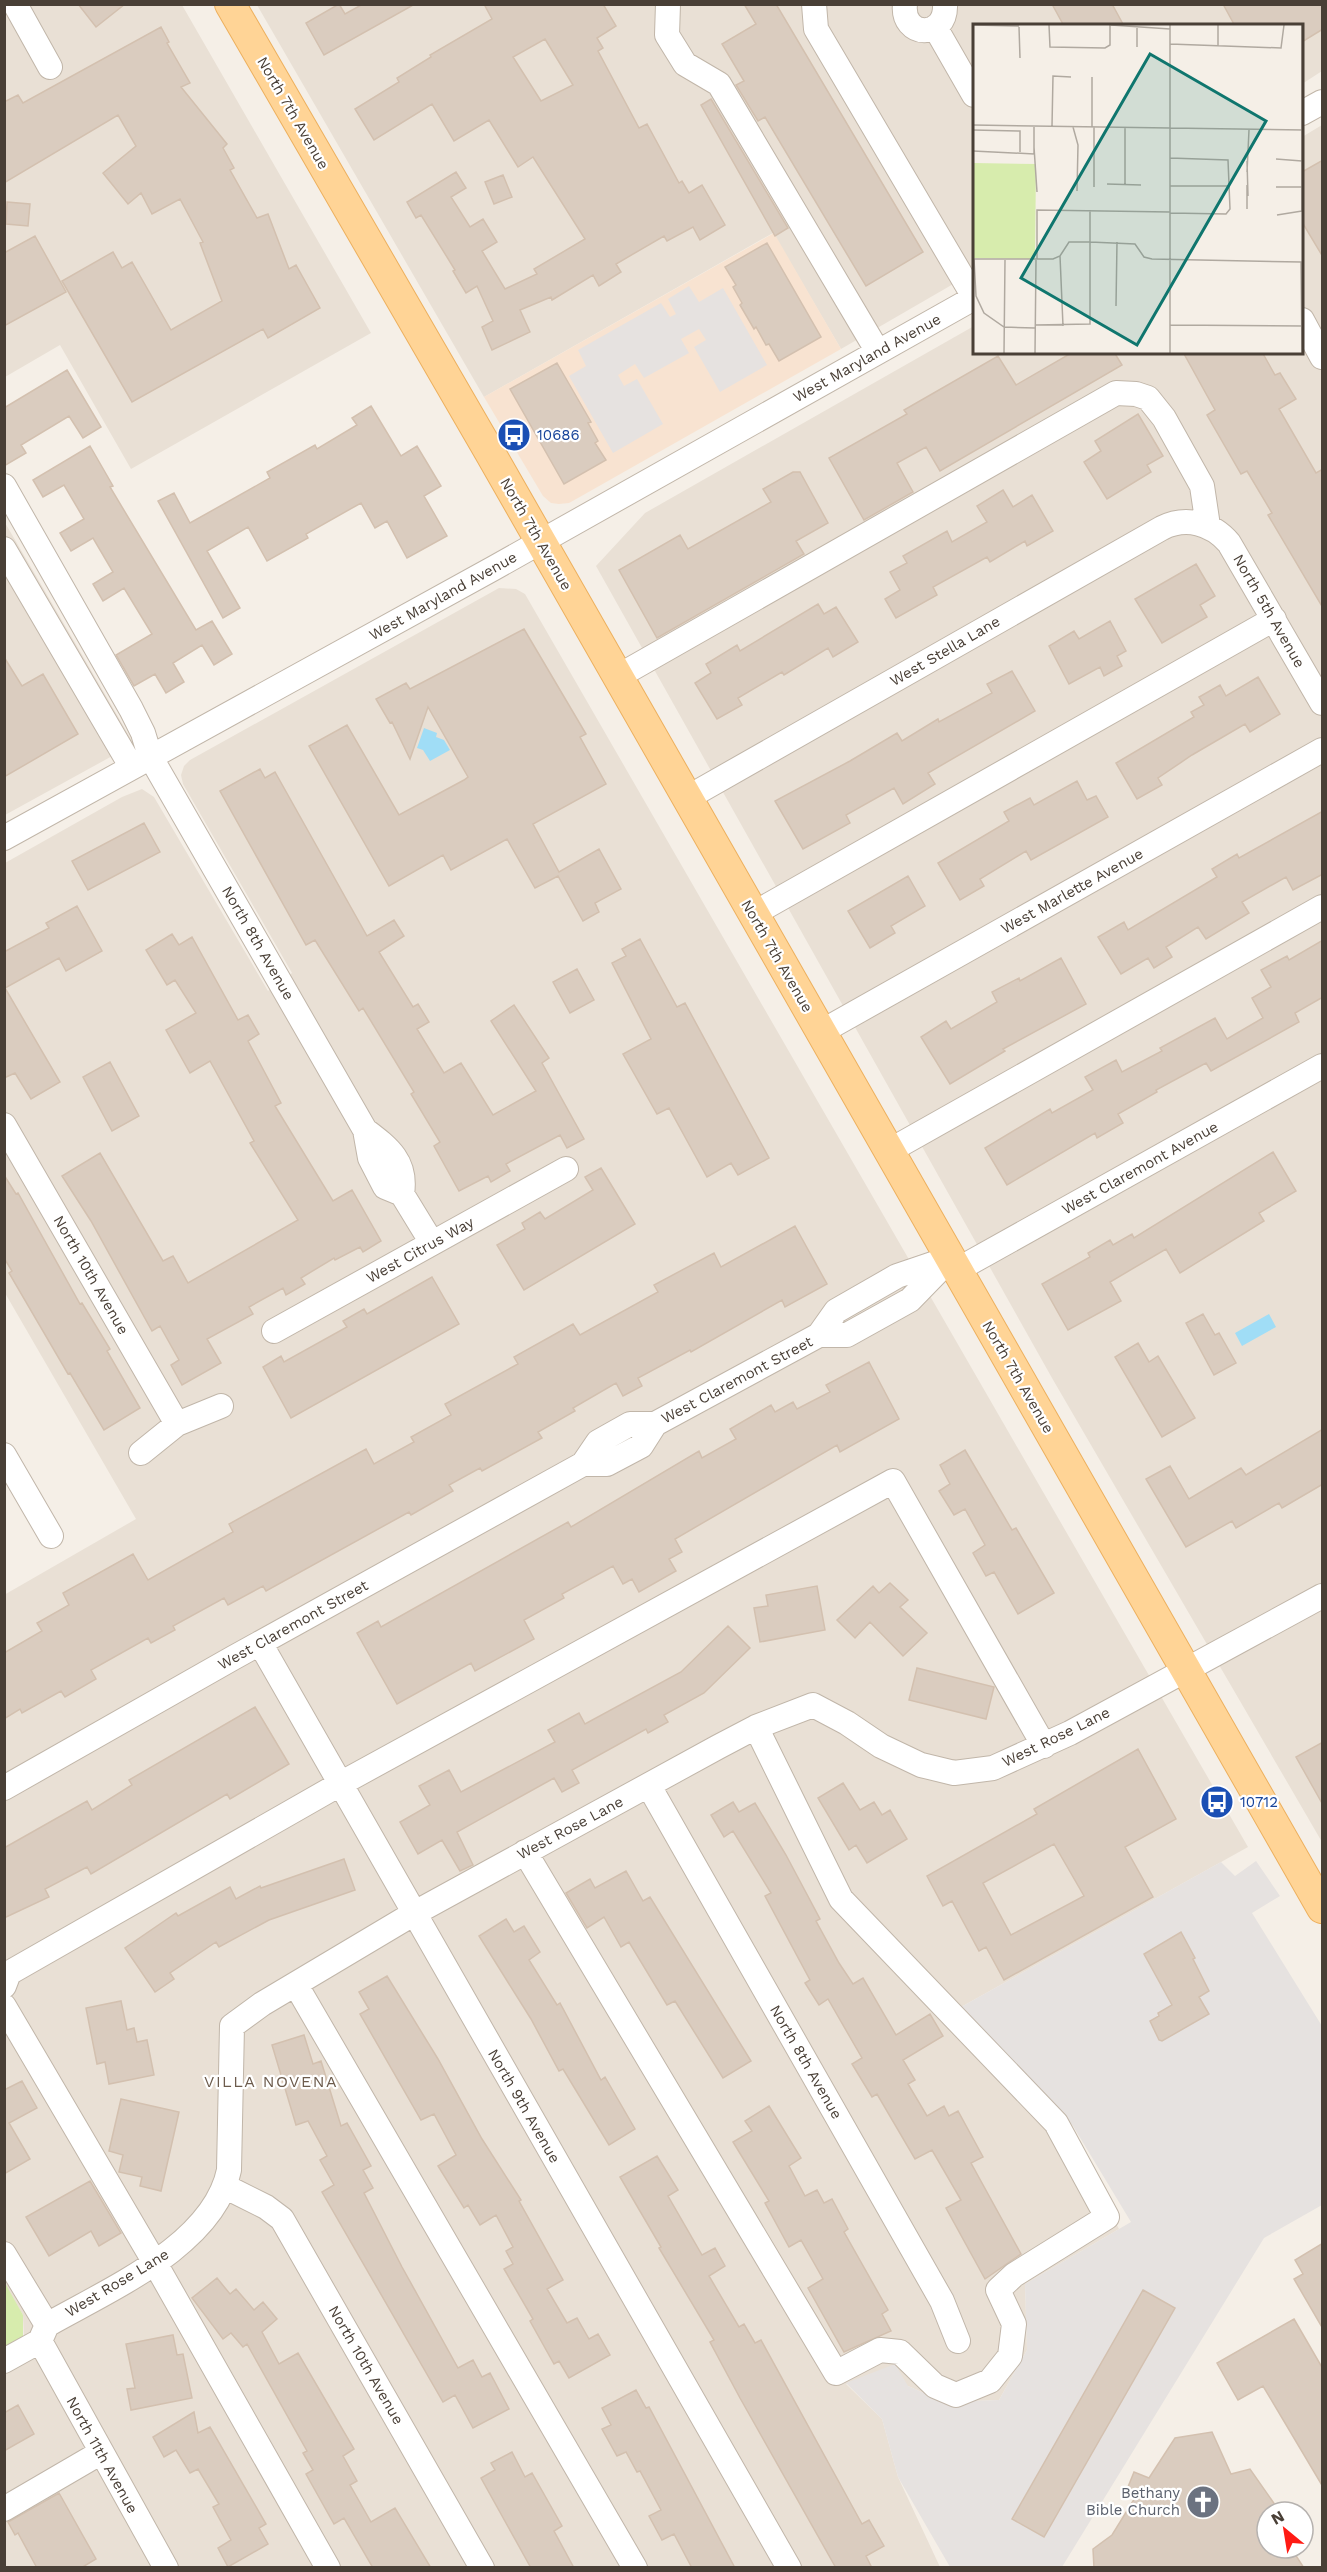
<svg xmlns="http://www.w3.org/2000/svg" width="1327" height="2572" font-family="'Work Sans',sans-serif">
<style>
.residential{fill:#e9e0d5}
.commercial{fill:#f8e3d1}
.green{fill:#d7ecad}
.parking{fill:#e6e2e0}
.water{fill:#a0ddf6}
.building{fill:#daccbf;stroke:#d3c0af;stroke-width:1.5;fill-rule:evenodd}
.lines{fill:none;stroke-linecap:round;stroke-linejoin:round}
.minor-casing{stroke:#c1b6a9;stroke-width:26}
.major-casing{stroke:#edb05e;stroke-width:32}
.minor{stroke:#fff;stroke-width:24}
.major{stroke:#ffd496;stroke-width:30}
.labels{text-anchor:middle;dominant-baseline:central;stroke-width:4.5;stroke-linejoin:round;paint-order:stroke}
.street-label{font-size:15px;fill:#493f36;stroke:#fff}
.transit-label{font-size:15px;fill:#164399;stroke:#fff;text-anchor:start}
.worship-label{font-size:15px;fill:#5b616d;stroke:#fff;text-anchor:end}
.neighbourhood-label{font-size:16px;letter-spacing:1.5px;fill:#6c5b4c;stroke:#fff}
.inset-road{fill:none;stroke:#b0a9a0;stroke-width:1.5}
.view{fill:#0f766e;fill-opacity:0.15;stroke:#0f766e;stroke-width:3}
.inset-edge{fill:none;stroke:#493f36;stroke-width:3}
</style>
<rect width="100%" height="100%" fill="#f5efe7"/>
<path class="residential" d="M4,5h178l189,328 -240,136 -71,-124 -55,32z
M257,5h1065v66l-20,13v-58h-328v246l-133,77 -68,-116 -289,164z
M1322,125v1717l-270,-464 -456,-812 49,-53 329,-187v26h328v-215z
M4,521l130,223 -129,71h-1z
M499,588l17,1 9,5 723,1253 -287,160 102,114 56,108 -94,55 2,66 -28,50 -55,2 -36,-16 -62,-2 36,35 16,58 42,90h-935v-195l20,-12 -2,-45 -19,-32v-688l132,-76 -131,-226v-430l117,-66 20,-8 12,8 114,194 24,-18 -109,-189 -2,-9 3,-9 6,-6z"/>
<path class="commercial" d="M774,233l67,116 -263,149 -9,5 -10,1 -8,-1 -8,-7 -59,-99z"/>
<path class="green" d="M5,2283l18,32v21l-18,11z"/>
<path class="parking" d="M689,286l10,16 24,-14 44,77 -47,27 -26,-45 12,-7 -7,-11 -18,10 8,14 -45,25 -9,-14 -17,11 6,11 13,-7 26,45 -50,29 -44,-77 17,-10 -8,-16 83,-47 9,14 6,-3 -8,-15z
M1256,1861l24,35 -28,17 70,113v179l-58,33 -202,329h-112l-52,-90 -16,-58 -36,-36 49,-19 13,22 36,16 55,-2 28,-50 -2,-66 106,-62 -58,-96 -112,-119 260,-145 14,14z"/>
<path class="water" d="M424,728l13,5 -1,4 8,3 6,10 -20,11 -7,-11 -6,-2z
M1269,1314l7,13 -34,19 -7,-13z"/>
<path class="building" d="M78,4h47l-29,23z
M339,4l6,10 18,-10h52l-91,51 -18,-32z
M484,4h119l13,22 -19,12 6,10 -5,3 41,77 8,-4 32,59 3,-2 7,12 13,-8 23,40 -25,15 -7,-13 -26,14 -3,-5 -48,28 5,8 -22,14 -6,-11 -41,25 -1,-3 -31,13 10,22 -38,18 -10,-23 11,-6 -16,-35 -11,7 -13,-22 2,-1 -34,-55 -5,3 -9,-16 49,-30 10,16 -15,9 19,30 13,-8 14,23 -15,9 23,38 32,-15 -3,-5 51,-30 -52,-82 -15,10 -29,-47 -35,21 -22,-37 -58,36 -19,-31 44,-27 -2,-4 34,-21 -1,-2 62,-36zM545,39l28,46 -32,16 -28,-44z
M744,4h32l147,248 -57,34 -101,-169 -7,4 -22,-36 8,-4 -22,-37 34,-20z
M1052,4h60l12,22h-60z
M1223,4h100v25l-21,13v-16h-67z
M161,27l8,15 -2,1 23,40 -9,4 46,57 -4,4 11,20 -4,2 27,48 11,-4 21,55 7,-4 24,43 -52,30 -5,-9 -131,73 -70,-121 51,-29 9,16 10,-6 39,68 51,-29 -22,-58 3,-1 -23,-43 -28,15 -11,-21 -13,11 -25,-31 33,-27 -18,-31 -114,68v-81l14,-7 5,8z
M711,99l77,129 -13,8 -74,-131z
M1323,160v97l-21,-35v-50z
M503,175l9,22 -18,7 -9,-22z
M7,202l23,2 -2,22 -22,-2z
M35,236l31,56 -62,34v-73z
M767,243l54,94 -42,24 -10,-17 -3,1 -10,-18 -2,2 -14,-24 2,-2 -9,-16 3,-2 -11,-18z
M1073,352h41l8,13 -182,106 -14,-24 -29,16 16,29 -49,28 -35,-62 78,-44 -3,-4 94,-54 18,29z
M1183,352h79l13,23 5,-2 16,26 -17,10 37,64 7,-4v139l-55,-93 4,-2 -25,-42 -6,3 -34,-59 8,-5z
M557,363l34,59 -3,1 10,18 -3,2 11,17 -42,24 -54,-95z
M67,370l34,57 -18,11 -14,-22 -48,29 5,8 -22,13v-58z
M371,406l30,50 16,-10 24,40 -17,10 23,40 -40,22 -20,-37 -12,7 -14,-25 -55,31 2,4 -41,23 -19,-34 -41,24 33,57 -17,10 -65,-117 16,-8 16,30 80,-45 -3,-6 48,-27 2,4 40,-24 -5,-7z
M1138,414l25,42 -16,9 4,7 -44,27 -23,-37 17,-11 -6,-10z
M90,446l23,40 -3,1 86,143 16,-9 20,33 -18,11 -12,-20 -29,18 11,19 -18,11 -11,-19 -21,12 -18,-31 36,-21 -28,-46 -21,13 -10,-17 20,-12 -20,-34 -22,13 -11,-18 24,-14 -20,-34 -21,12 -10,-17z
M793,472h7l28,51 -32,18 8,13 -147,84 -38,-68 61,-35 8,14 83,-47 -8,-13z
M1003,490l10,17 19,-12 21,36 -26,15 -2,-5 -35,21 -3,-5 -54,30 4,8 -41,23 -11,-19 15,-9 -10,-18 17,-9 -4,-7 44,-25 5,11 35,-20 -10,-16z
M1196,564l19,32 -15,9 7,12 -45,26 -27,-44z
M818,604l6,10 12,-7 22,35 -25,15 -5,-9 -44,27 -2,-3 -44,26 4,7 -25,14 -22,-36 16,-10 -5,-9 31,-19 3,6z
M1110,621l16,30 -9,5 5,10 -18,10 -4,-9 -31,17 -20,-38 25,-15 5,8z
M524,629l62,105 -6,3 26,47 -73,40 26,48 40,-23 22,40 -26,14 4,9 -16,9 -25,-45 -23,12 -28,-49 -56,31 -8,-15 -54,31 -80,-140 38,-21 52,90 65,-35 4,-3 -40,-70 -18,52 -18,-37 -2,1 -14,-24 30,-16 4,6z
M4,657l18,29 21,-12 35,60 -74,43z
M1012,671l23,40 -107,62 7,11 -32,20 -9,-16 -48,27 4,8 -47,26 -28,-48 75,-40 47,-28 5,8 36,-22 1,3 53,-29 -5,-9z
M1258,677l22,37 -30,18 -5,-8 -53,31 -34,23 4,7 -25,14 -21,-36 78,-46 -3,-5 13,-7 -5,-8 21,-12 6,11z
M260,769l5,9 10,-6 92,164 27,-16 10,16 -25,16 34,55 5,-3 11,18 -12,7 27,44 17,-10 32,52 43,-24 -45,-70 23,-16 35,53 -7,5 42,76 -17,9 -7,-13 -54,29 4,7 -19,11 -3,-6 -29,15 -25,-45 6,-4 -29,-48 3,-2 -51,-84 -4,3 -44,-71 -9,5 -86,-154z
M1077,781l10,19 9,-4 12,21 -77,43 -5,-9 -46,28 4,7 -24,14 -22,-37 71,-42 -5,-9 26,-14 4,7z
M1323,811v63l-30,16 -7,-13 -44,25 7,11 -43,26 -8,-12 -32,20 6,10 -18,11 -6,-10 -27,16 -23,-37 26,-15 4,8 89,-53 -5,-8 25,-15 2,4z
M144,823l16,29 -72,38 -16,-29z
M908,876l17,30 -34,20 4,7 -25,15 -22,-37z
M77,906l25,45 -36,20 -7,-13 -54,30 55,94 -29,17 -16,-26 -11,5v-126l45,-24 -3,-5z
M172,934l7,11 13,-8 46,83 10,-5 11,19 -11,7 33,62 -6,3 58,95 19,-11 29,51 -18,11 -3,-5 -25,13 -1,-2 -33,20 4,6 -19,11 -3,-7 -34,19 4,7 -46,25 14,24 -39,22 -11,-20 8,-5 -19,-34 -8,5 -61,-110 -29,-45 38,-23 63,108 10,-5 15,27 110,-63 -48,-77 4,-2 -44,-80 -20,12 -24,-43 30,-17 -21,-33 -8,5 -21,-35z
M640,939l37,68 8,-4 84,155 -31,17 -7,-12 -24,14 -38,-69 -12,6 -34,-60 28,-15 -39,-76 14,-7 -4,-7z
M1323,940v57l-28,16 4,9 -88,49 -5,-8 -50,27 1,2 -39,22 5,9 -26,15 -2,-5 -88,52 -22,-37 65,-39 2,4 41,-23 -8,-13 31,-17 6,12 40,-21 -2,-3 55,-30 12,21 36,-21 -11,-20 19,-11 -10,-17 26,-14 2,4z
M1061,958l25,46 -83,45 2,2 -55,33 -29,-47 25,-16 5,8 46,-27 -5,-10 27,-14 1,3z
M577,969l17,31 -24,13 -17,-31z
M110,1062l29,54 -27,15 -29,-54z
M1273,1152l23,39 -37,22 5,8 -84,52 -14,-24 -56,33 11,19 -53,29 -26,-46 48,-27 -2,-4 22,-13 3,5 19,-11 2,4z
M601,1168l34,56 -111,66 -27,-45 28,-16 -3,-6 18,-11 5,7 48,-29 -8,-13z
M4,1175l12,19 2,-1 62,111 2,-1 28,46 -3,2 33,57 -36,22 -34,-57 -2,1 -59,-101 3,-2 -8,-13z
M795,1226l32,58 -42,23 -3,-7 -91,52 -1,-2 -52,28 4,8 -19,10 -7,-13 -43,25 2,3 -37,21 4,6 -60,33 -2,-3 -31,17 4,6 -42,24 -2,-3 -143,79 -3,-5 -35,19 -4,-7 -51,28 2,4 -24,13 -3,-5 -57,32 5,9 -31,18 -4,-6 -39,22 -2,-4 -16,10v-66l38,-22 -5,-8 32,-18 -6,-12 70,-39 15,26 85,-48 -4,-8 137,-75 8,15 40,-22 -3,-5 40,-22 -6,-11 73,-40 -4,-7 59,-33 7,11 78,-43 -4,-7 60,-32 7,14z
M432,1277l27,47 -168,94 -28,-51 18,-11 3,6 63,-35 -4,-6 21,-12 3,5z
M1203,1314l12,21 4,-2 17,30 -22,12 -28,-52z
M1138,1343l11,19 9,-6 37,62 -33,19 -47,-80z
M869,1362l30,57 -59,33 -3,-7 -162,94 7,13 -13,7 7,12 -37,21 -7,-13 -9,5 -10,-18 -51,28 2,4 -40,22 10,19 -59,32 -4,-8 -74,41 -40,-71 21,-12 3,6 187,-105 3,5 128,-76 3,7 34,-19 -6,-10 41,-24 4,7 18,-10 4,7 33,-17 -4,-7z
M1323,1429v55l-41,24 -3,-5 -43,25 -4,-7 -46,26 -40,-68 24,-13 19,33 52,-31 5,7z
M965,1450l47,80 4,-2 38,65 -36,21 -24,-42 -8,4 -13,-23 12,-8 -20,-36 -11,6 -15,-24 11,-7 -10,-19z
M890,1583l18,17 -8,7 27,26 -24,23 -33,-34 -15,16 -18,-18 36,-34 6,7z
M817,1586l8,44 -65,12 -6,-34 14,-2 -2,-11z
M728,1626l22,22 -46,45 -40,22 4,7 -20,11 -2,-4 -74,41 7,13 -17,9 -8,-14 -97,54 16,33 -13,6 -18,-31 -24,14 -18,-32 30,-17 -11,-19 30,-16 12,22 94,-50 -7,-12 31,-17 6,11 96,-52z
M917,1668l77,19 -8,32 -77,-19z
M255,1707l34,57 -59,35 -3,-5 -136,80 -4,-7 -42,22 4,8 -45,21v-70l83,-47 5,9 40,-25 -3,-5z
M1323,1742v63l-27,-48z
M1138,1749l38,70 -51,28 28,50 -149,83 -18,-33 -7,4 -27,-50 -9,5 -16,-30 110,-62 -3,-5zM1054,1844l30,52 -73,39 -28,-52z
M843,1783l17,27 14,-8 8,13 8,-5 17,29 -40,24 -11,-18 -7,5 -31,-52z
M733,1802l6,10 16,-9 31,52 34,64 -4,2 23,42 14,21 10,-6 33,57 34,-21 13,22 -40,24 12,20 -7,4 19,32 17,-10 5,10 9,-5 25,46 -12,6 50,91 -36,25 -39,-71 15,-8 -29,-50 -17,9 -38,-65 -5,3 -20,-33 10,-6 -34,-59 -9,6 -14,-22 5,-3 -45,-84 6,-3 -38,-62 -9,6 -13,-22z
M344,1859l11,31 -86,30 -50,27 -3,-5 -46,31 4,6 -19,13 -30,-44 51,-35 2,3 52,-29 6,12 24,-13 1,2z
M626,1871l17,30 7,-4 101,164 -28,17 -48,-77 -8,4 -38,-63 -8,5 -17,-30 -17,11 -21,-35 24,-14 5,9z
M506,1919l8,13 10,-6 16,26 -11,8 28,45 3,-2 41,77 4,-3 30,52 -26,16 -46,-76 -4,2 -28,-52 -52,-83z
M1181,1932l14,26 -2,1 16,32 -10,6 10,17 -47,27 -3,-1 -9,-19 9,-5 -1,-3 14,-8 -28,-51z
M387,1976l51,83 44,80 39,61 -2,1 44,79 -16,9 20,34 10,-5 12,21 9,-5 12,21 -41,23 -10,-17 -5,3 -24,-43 3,-2 -29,-50 9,-5 -7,-13 7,-4 -17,-32 -16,10 -12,-20 -4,3 -26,-42 18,-11 -22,-41 -13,6 -61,-106 9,-5 -10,-17z
M121,2001l6,29 7,-2 3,14 10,-2 7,35 -45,9 -4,-22 -8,2 -11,-56z
M304,2035l9,29 8,-3 20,65 6,-3 24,43 -8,4 10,18 -9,5 38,74 56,101 15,-8 9,17 8,-4 19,36 -36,19 -18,-33 -12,7 -121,-210 12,-7 -14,-25 7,-4 -19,-35 -12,4 -24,-80z
M22,2081l15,27 -28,15 21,36 -26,15v-84z
M121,2099l58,13 -18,79 -21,-5 2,-9 -23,-5 4,-17 -14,-4z
M769,2106l32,52 -12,8 16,30 12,-6 7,13 8,-4 16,30 -4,3 44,78 -6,4 9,17 -47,21 -36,-64 15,-9 -22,-39 -12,7 -24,-44 4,-2 -36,-59 19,-11 -7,-10z
M657,2156l21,34 -10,6 34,59 13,-7 10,18 -16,10 30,51 5,-3 11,19 6,-3 101,184 7,-4 15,26 -18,10 6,12h-36l-96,-170 -30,-56 4,-2 -55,-92 2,-1 -41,-70z
M90,2181l31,52 -22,13 -8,-15 -42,25 -23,-39z
M1323,2243v86l-29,-50 9,-5 -8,-14z
M217,2278l13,16 6,-5 18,21 9,-8 14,17 -15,13 17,32 19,-11 56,96 -11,7 14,25 -7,4 21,37 24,-14 36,60h-58l-29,-50 -10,6 -28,-50 7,-4 -10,-17 4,-2 -60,-107 -4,3 -12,-14 -8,6 -31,-41z
M1143,2290l32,18 -131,229 -32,-18z
M1294,2319l29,50v118l-60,-101 -25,14 -21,-37z
M173,2335l4,20 6,-1 9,44 -61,12 -4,-21 8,-1 -9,-44z
M636,2390l10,18 3,-1 86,161h-43l-18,-34 -12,6 -13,-24 12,-6 -21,-39 -3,1 -11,-20 -9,4 -15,-27 9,-4 -9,-17z
M18,2405l16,29 -30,17v-38z
M194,2412l4,21 12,-6 56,97 -7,4 9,16 -40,23 -10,-19 13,-8 -18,-33 6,-3 -21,-35 -8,4 -14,-23 -12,7 -11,-20z
M1212,2432l19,42 19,-5 30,43h-13v36h24l13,20h-210l-1,-19 19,-14 26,-42 -10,-6 6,-15 15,6 26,-40z
M512,2452l13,25 7,-4 30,53 -8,5 20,37h-43l-50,-90 14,-8 -4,-7z
M59,2493l37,66 -15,9h-44l-19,-35 -3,2 -7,-13z"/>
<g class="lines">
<g class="minor-casing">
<path id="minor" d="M15,4l35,63
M668,4l-1,31 18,29 34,20 159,268
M814,4l2,25 158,268
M905,4c-4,34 42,36 40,0
M935,27l39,68
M1302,113l20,-11
M1302,320l20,37
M4,486l127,223 12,24 7,23 215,374 5,28 15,29 17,7 30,49
M4,549l127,217
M617,677l499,-284 20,1 12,4 16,20 38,68 6,40
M687,798l475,-270c24,-12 50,-5 67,15l93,160
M4,838l490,-270 480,-270
M753,914l521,-295
M821,1032l501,-282
M4,1125l173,299
M365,1130c24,18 42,32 37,64
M889,1151l433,-244
M957,1270l365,-204
M274,1331l292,-162
M819,1335h28l63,-35 37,-38
M141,1453l36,-29 44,-18
M4,1455l47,81
M583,1464h24l34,-18 14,-22
M260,1643l529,925
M649,1786l293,515 16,40
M4,1788l229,-130 350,-194 15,-22 32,-18h25l164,-89 17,-24 61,-35 53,-18
M525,1852l311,521 44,-23 20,2 35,34 21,9 34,-14 20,-25 4,-32 -16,-34 16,-15 93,-58 -51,-94 -215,-224 -85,-172
M296,1985l339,583
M4,1986l5,-13 331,-189 553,-303 151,265
M4,2006l151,257 173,305
M226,2187l40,20 16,12 200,349
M4,2254l43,71
M40,2341l126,227
M4,2361l36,-20 7,-16c61,-35 167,-80 182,-155l3,-144 30,-22 151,-90 305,-167 38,-20 57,-22 34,18 34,23 40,19 33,8 39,-5 77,-35 252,-137
M4,2509l96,-56"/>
</g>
<g class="major-casing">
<path id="major" d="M230,4l259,447 833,1457"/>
</g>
<use href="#minor" class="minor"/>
<use href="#major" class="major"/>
</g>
<defs>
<g id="bus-disc" transform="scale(1.725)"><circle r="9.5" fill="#1a4fb4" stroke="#fff"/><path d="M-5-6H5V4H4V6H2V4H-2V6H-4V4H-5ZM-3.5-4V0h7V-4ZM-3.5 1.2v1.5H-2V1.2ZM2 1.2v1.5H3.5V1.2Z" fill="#fff"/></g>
<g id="church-disc" transform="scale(1.725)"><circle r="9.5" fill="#6b7280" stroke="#fff"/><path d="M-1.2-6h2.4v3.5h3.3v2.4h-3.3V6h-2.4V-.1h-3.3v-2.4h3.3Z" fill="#fff"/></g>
</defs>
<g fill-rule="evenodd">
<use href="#bus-disc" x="514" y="435"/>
<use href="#bus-disc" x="1217" y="1802"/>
<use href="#church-disc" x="1203" y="2502"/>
</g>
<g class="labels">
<g class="street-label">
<text transform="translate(293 113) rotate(60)">North 7th Avenue</text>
<text transform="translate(867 358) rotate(-29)">West Maryland Avenue</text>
<text transform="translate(536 534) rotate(60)">North 7th Avenue</text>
<text transform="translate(443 596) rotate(-29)">West Maryland Avenue</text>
<text transform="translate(1269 611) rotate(60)">North 5th Avenue</text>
<text transform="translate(945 651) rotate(-30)">West Stella Lane</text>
<text transform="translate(1072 891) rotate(-29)">West Marlette Avenue</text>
<text transform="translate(258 943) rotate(60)">North 8th Avenue</text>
<text transform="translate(777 956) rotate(60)">North 7th Avenue</text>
<text transform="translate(1140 1168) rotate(-29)">West Claremont Avenue</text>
<text transform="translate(420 1250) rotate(-29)">West Citrus Way</text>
<text transform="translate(91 1275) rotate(60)">North 10th Avenue</text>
<text transform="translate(1018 1377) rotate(60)">North 7th Avenue</text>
<text transform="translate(737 1380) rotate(-28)">West Claremont Street</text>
<text transform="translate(293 1625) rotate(-29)">West Claremont Street</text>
<text transform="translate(1056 1737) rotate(-26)">West Rose Lane</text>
<text transform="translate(570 1828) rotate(-28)">West Rose Lane</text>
<text transform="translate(806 2062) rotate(60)">North 8th Avenue</text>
<text transform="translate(524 2106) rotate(60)">North 9th Avenue</text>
<text transform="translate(117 2283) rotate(-31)">West Rose Lane</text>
<text transform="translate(366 2365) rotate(60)">North 10th Avenue</text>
<text transform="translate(102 2455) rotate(61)">North 11th Avenue</text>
</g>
<g class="transit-label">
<text x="537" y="435">10686</text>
<text x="1240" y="1802">10712</text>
</g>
<g class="worship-label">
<text x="1180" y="2493">Bethany<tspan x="1180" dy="17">Bible Church</tspan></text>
</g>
<g class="neighbourhood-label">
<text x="271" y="2081">VILLA NOVENA</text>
</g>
</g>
<g transform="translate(973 24)">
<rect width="330" height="330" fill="#f5efe7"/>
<path d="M0,139l63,1 -1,95 -62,-1z" fill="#d7ecad"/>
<path class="inset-road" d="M0,1l46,1M76,1l1,22 55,1 5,-3v-20M138,1l59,4M197,1v328M329,1v186M46,3l1,31M197,20l111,4 3,-23M245,22v-21M164,23v-19M119,53v50M0,101l330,5M79,102l1,-50 18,1M100,103l5,18 -1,46M152,104v56M0,106l47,1v21M61,123l3,45M0,127l61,3v-28M303,135l26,2M274,137l1,35M274,148l2,-42M134,160l34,1M274,161v24M197,162h60M121,163v-60M303,163h26M197,189l56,1 4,-5 -2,-49 -58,-2M304,191l25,-4M87,232l3,70M0,235h80l7,-3 9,-14h21l45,2 9,13 8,2 149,3 1,91M1,235l2,37 8,17 20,14 31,1M64,235v-49l133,2M143,282l1,-64M62,301l55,-1v-114M197,301l133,1M31,329l1,-93M62,329l1,-93"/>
<path class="view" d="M177,30l116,67 -129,224 -116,-67z"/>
<rect width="330" height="330" class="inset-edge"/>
</g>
<rect width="1327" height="2572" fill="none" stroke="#493f36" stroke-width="12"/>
<g transform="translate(1285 2530) rotate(330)"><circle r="28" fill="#ffffff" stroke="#b6b2af" stroke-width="1.5"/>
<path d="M0-4.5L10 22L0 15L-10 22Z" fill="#ff1b14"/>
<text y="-9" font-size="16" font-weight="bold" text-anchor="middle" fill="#493f36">N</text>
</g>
</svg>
